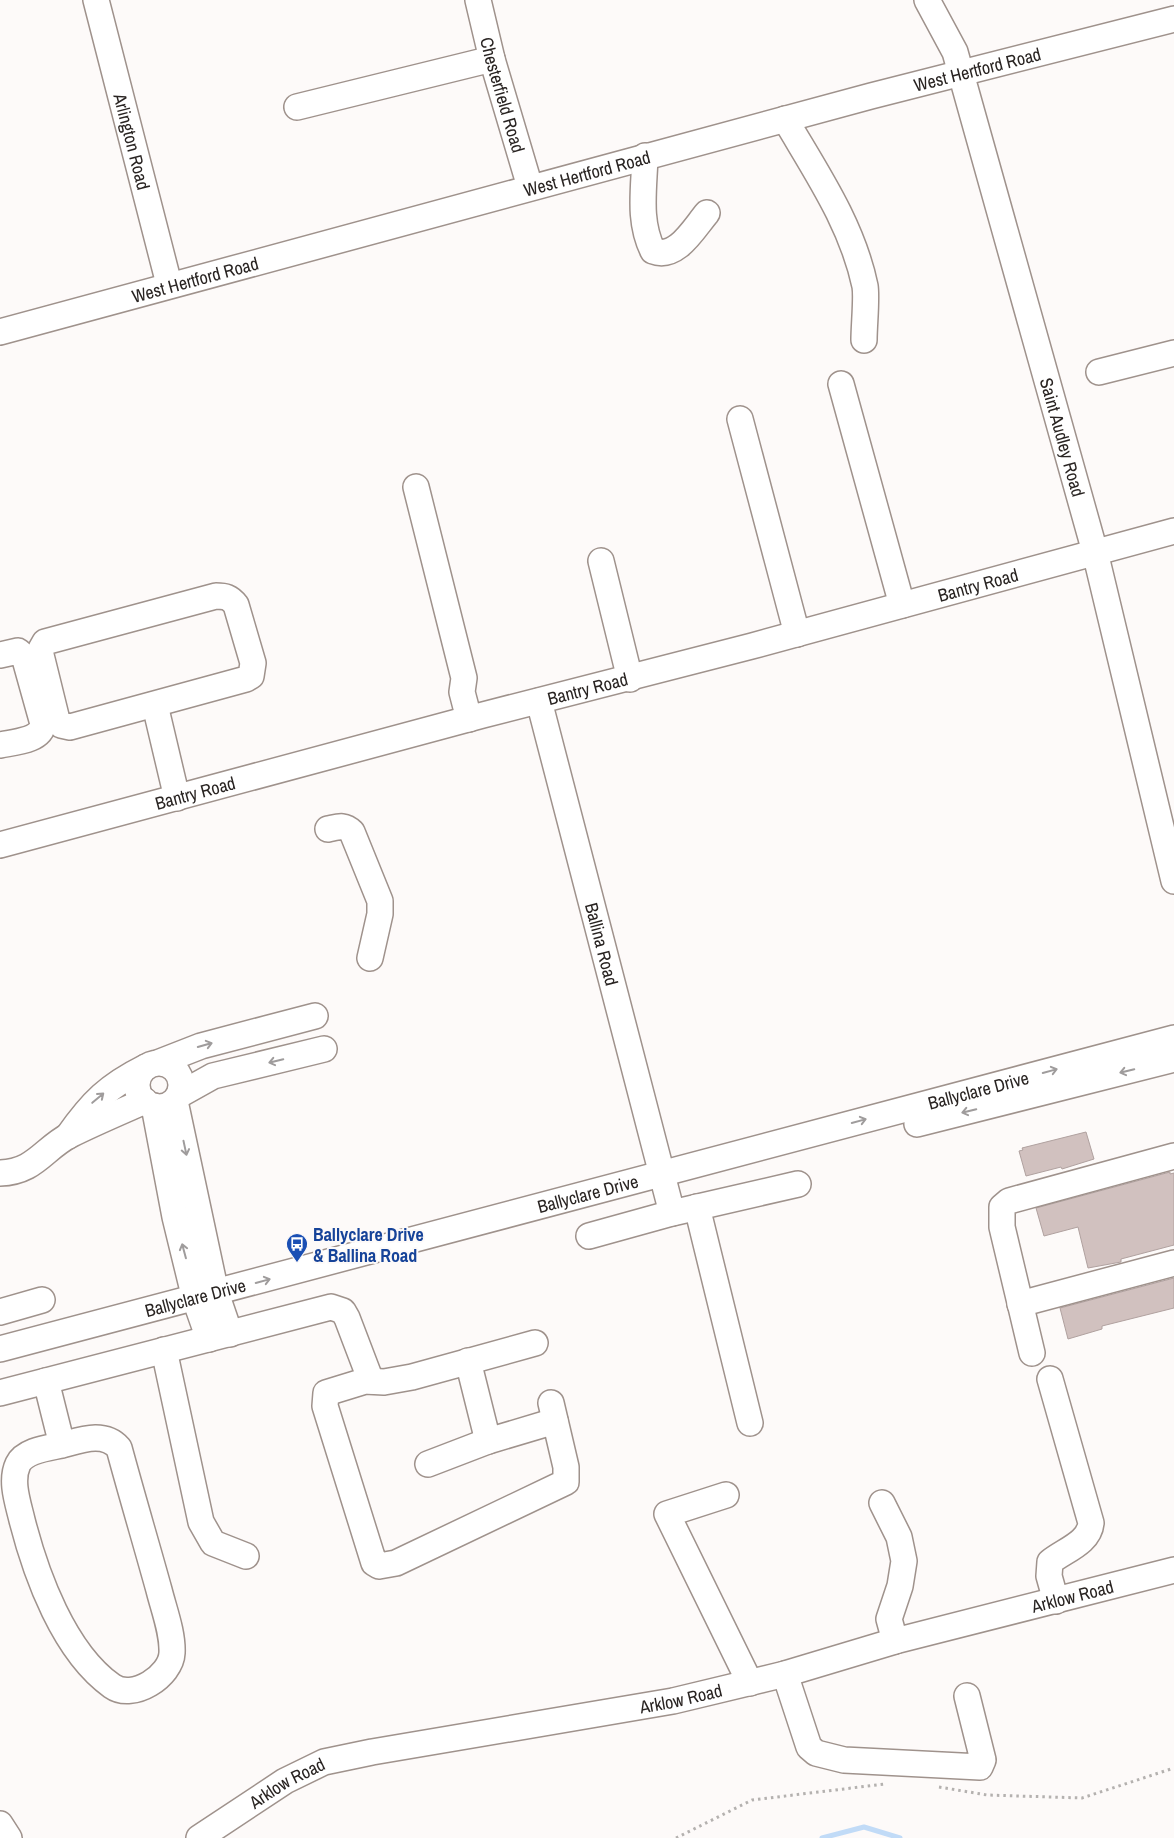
<svg xmlns="http://www.w3.org/2000/svg" width="1174" height="1838" font-family="'Archivo Narrow',sans-serif">
<style>
.lines{fill:none;stroke-linecap:round;stroke-linejoin:round}
.stream{stroke:#c1dbf7;stroke-width:5}
.building{fill:#d1c1bf;stroke:#b0a19f}
.minor-casing{stroke:#9f928c;stroke-width:28}
.path{stroke:#b4b1af;stroke-width:3;stroke-dasharray:2.5 4;stroke-linecap:butt}
.minor{stroke:#fff;stroke-width:25}
.oneway{stroke:#9f9c9c}
.labels{text-anchor:middle;dominant-baseline:central;stroke-width:4;stroke-linejoin:round;paint-order:stroke}
.street-label{font-size:18px;fill:#292422;stroke:#fdfaf9}
.transit-label{font-size:18px;font-weight:bold;fill:#164399;stroke:#fdfaf9;text-anchor:start}
</style>
<rect width="100%" height="100%" fill="#fdfaf9"/>
<g class="lines">
<path class="stream" d="M822,1838l42,-11 36,11"/>
</g>
<path class="building" d="M1086,1132l8,27 -32,10 -1,-2 -35,9 -7,-25 4,-1 -1,-2z
M1170,1172v2l4,-1v72l-53,14v3l-33,6 -10,-41 -34,9 -8,-28z
M1174,1278v30l-72,18v3l-34,10 -8,-31z"/>
<g class="lines">
<g class="minor-casing">
<g id="minor">
<path id="s1" d="M96,0l73,284"/>
<path id="s2" d="M478,0l14,59 38,128"/>
<path id="s3" d="M927,0l28,52 140,500 79,329"/>
<path d="M297,107l195,-48"/>
<path d="M785,119c31,53 67,105 80,167 2,11 -1,39 -1,54"/>
<path d="M645,156c-1,34 -7,65 8,95 24,9 41,-23 54,-38"/>
<path id="s4" d="M0,332l871,-236 303,-77"/>
<path d="M1099,372l75,-19"/>
<path d="M841,384l61,221"/>
<path d="M740,419l57,215"/>
<path d="M416,487l48,191 -2,14 7,27"/>
<path d="M601,561l29,118"/>
<path d="M216,596c9,0 14,1 20,9l17,58 -2,13 -5,3 -176,48 -9,-2 -4,-5 -16,-65v-6l4,-7z"/>
<path d="M0,655l18,-4 6,5 19,68c-2,17 -29,18 -43,21"/>
<path id="s5" d="M539,701l133,512"/>
<path d="M155,705l22,93"/>
<path d="M328,829c10,-2 16,-5 24,3l28,69v13l-10,44"/>
<path id="s6" d="M0,845l483,-130 269,-69 422,-115"/>
<path d="M160,1062l41,-16 114,-30"/>
<circle cx="159" cy="1085" r="22"/>
<path d="M179,1095l34,-19 111,-27"/>
<path d="M175,1101l41,192 14,41"/>
<path d="M154,1106l21,111 20,82 14,40"/>
<path d="M917,1124l257,-65"/>
<path d="M68,1136c24,-34 40,-50 78,-69"/>
<path d="M0,1173c35,-1 43,-24 70,-38 24,-12 50,-23 75,-34"/>
<path d="M697,1207l53,216"/>
<path d="M589,1236l83,-23 126,-29"/>
<path d="M1020,1304l154,-41"/>
<path d="M0,1312l42,-12"/>
<path d="M535,1343l-123,34 -28,5 -19,-1 -39,12 -1,13 49,157 5,3 17,-3 170,-81v-15l-15,-64"/>
<path id="s7" d="M0,1349l1174,-311"/>
<path d="M164,1350l37,172 12,21 33,13"/>
<path d="M1032,1353l-30,-126v-20l7,-6 165,-45"/>
<path d="M468,1361l20,80 67,-20"/>
<path d="M1050,1379l41,144c-2,20 -26,27 -41,39l-1,14 7,25"/>
<path d="M46,1381l16,64c19,-5 42,-14 57,3 13,48 27,95 40,142 5,20 14,43 13,63 -1,23 -39,48 -60,33 -48,-34 -76,-111 -90,-166 -4,-17 -12,-39 -4,-56 7,-14 30,-16 44,-19"/>
<path d="M0,1393l331,-86 12,4 4,7 24,63"/>
<path d="M428,1464l60,-23"/>
<path d="M726,1495l-59,19 83,169"/>
<path d="M882,1503l17,34 5,24 -4,25 -11,33 6,22"/>
<path d="M785,1674l24,73 7,6 28,7 136,7 3,-7 -16,-64"/>
<path d="M0,1824l9,14"/>
<path id="s8" d="M199,1838l86,-57 39,-19 48,-10 301,-51 112,-27 110,-33 279,-71"/>
</g>
</g>
<path class="path" d="M939,1787l48,8 95,3 92,-30
M676,1838l76,-38 133,-16"/>
<use href="#minor" class="minor"/>
</g>
<defs><path id="oneway-shaft" d="M-6 0H5M1.5-3L5.5 0L1.5 3" fill="none" stroke-width="1.6" stroke-linecap="round" stroke-linejoin="round" transform="scale(1.25)"/></defs>
<g class="oneway">
<use href="#oneway-shaft" transform="translate(205 1045) rotate(-16)"/>
<use href="#oneway-shaft" transform="translate(276 1061) rotate(166)"/>
<use href="#oneway-shaft" transform="translate(1050 1071) rotate(-15)"/>
<use href="#oneway-shaft" transform="translate(1127 1071) rotate(166)"/>
<use href="#oneway-shaft" transform="translate(98 1098) rotate(-40)"/>
<use href="#oneway-shaft" transform="translate(969 1111) rotate(166)"/>
<use href="#oneway-shaft" transform="translate(859 1121) rotate(-15)"/>
<use href="#oneway-shaft" transform="translate(185 1148) rotate(78)"/>
<use href="#oneway-shaft" transform="translate(184 1251) rotate(-105)"/>
<use href="#oneway-shaft" transform="translate(263 1281) rotate(-15)"/>
</g>
<defs>
<g id="bus-pin" transform="scale(1.125)"><path d="M0 17L-7.5 6A9.5 9.5 0 1 1 7.5 6Z" fill="#1a4fb4" stroke="#fdfaf9"/><path d="M-5-6H5V4H4V6H2V4H-2V6H-4V4H-5ZM-3.5-4V0h7V-4ZM-3.5 1.2v1.5H-2V1.2ZM2 1.2v1.5H3.5V1.2Z" fill="#fff"/></g>
</defs>
<g fill-rule="evenodd">
<use href="#bus-pin" x="297" y="1244"/>
</g>
<g class="labels">
<g class="street-label">
<text stroke="none"><textPath href="#s4" startOffset="1012">West Hertford Road</textPath></text>
<text stroke="none"><textPath href="#s2" startOffset="98">Chesterfield Road</textPath></text>
<text stroke="none"><textPath href="#s1" startOffset="146">Arlington Road</textPath></text>
<text stroke="none"><textPath href="#s4" startOffset="608">West Hertford Road</textPath></text>
<text stroke="none"><textPath href="#s4" startOffset="202">West Hertford Road</textPath></text>
<text stroke="none"><textPath href="#s3" startOffset="459">Saint Audley Road</textPath></text>
<text stroke="none"><textPath href="#s6" startOffset="1012">Bantry Road</textPath></text>
<text stroke="none"><textPath href="#s6" startOffset="608">Bantry Road</textPath></text>
<text stroke="none"><textPath href="#s6" startOffset="202">Bantry Road</textPath></text>
<text stroke="none"><textPath href="#s5" startOffset="251">Ballina Road</textPath></text>
<text stroke="none"><textPath href="#s7" startOffset="1012">Ballyclare Drive</textPath></text>
<text stroke="none"><textPath href="#s7" startOffset="608">Ballyclare Drive</textPath></text>
<text stroke="none"><textPath href="#s7" startOffset="202">Ballyclare Drive</textPath></text>
<text stroke="none"><textPath href="#s8" startOffset="914">Arklow Road</textPath></text>
<text stroke="none"><textPath href="#s8" startOffset="509">Arklow Road</textPath></text>
<text stroke="none"><textPath href="#s8" startOffset="104">Arklow Road</textPath></text>
</g>
<g class="transit-label">
<text x="313" y="1234">Ballyclare Drive<tspan x="313" dy="21">&amp; Ballina Road</tspan></text>
</g>
</g>
</svg>
